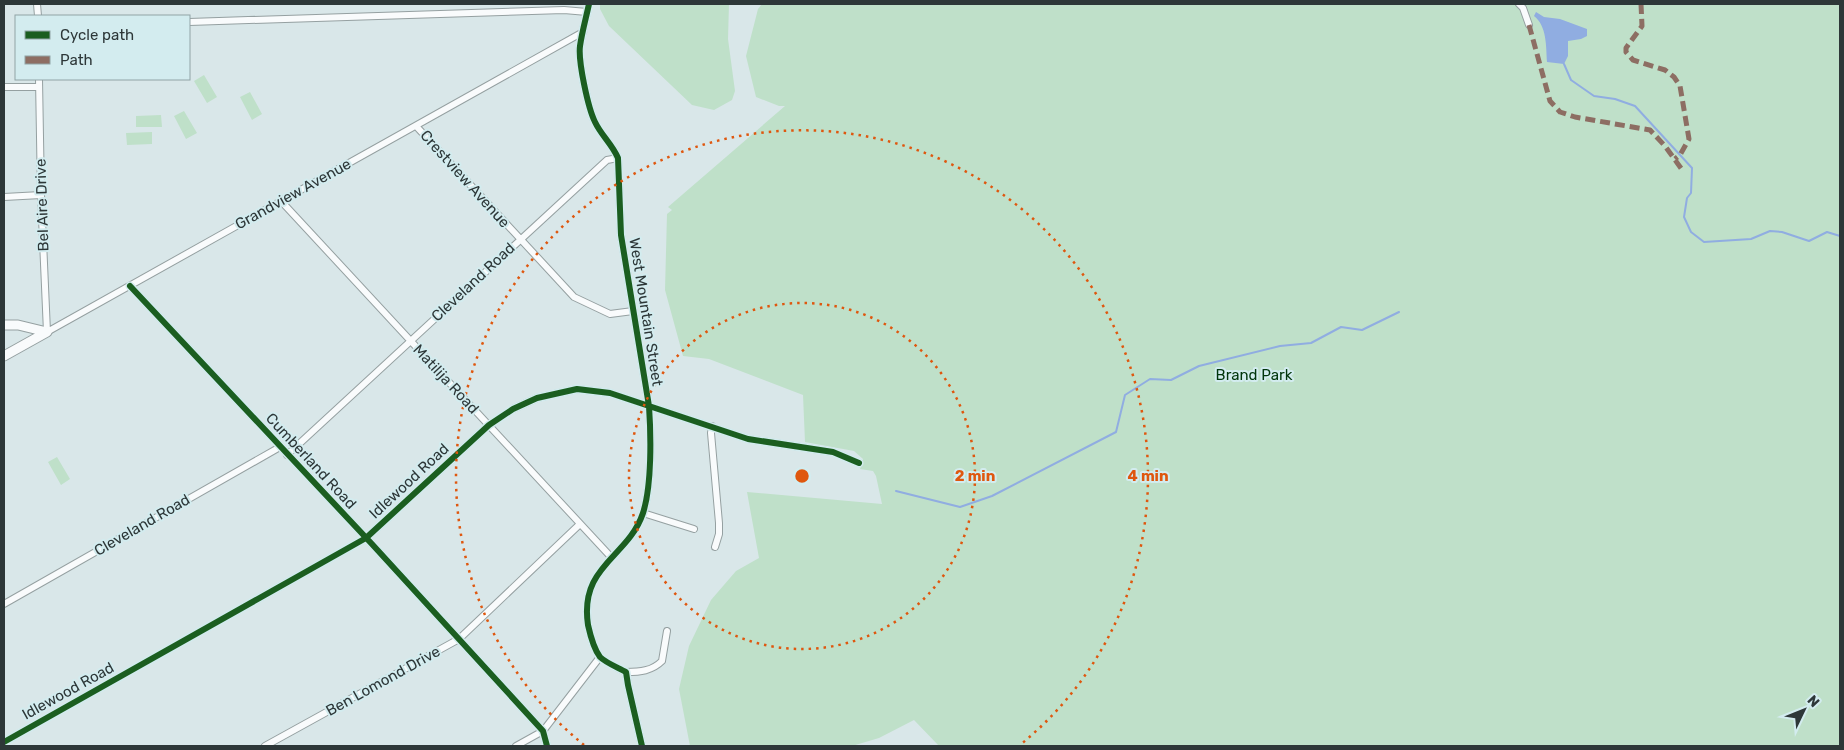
<svg xmlns="http://www.w3.org/2000/svg" width="1844" height="750" font-family="Rubik,sans-serif">
<style>
.green{fill:#bfe0c9}
.water{fill:#90ade1}
.lines{fill:none;stroke-linecap:round;stroke-linejoin:round}
.stream{stroke:#90ade1;stroke-width:2}
.street-casing{stroke:#95a0a1;stroke-width:8}
.secondary-casing{stroke:#95a0a1;stroke-width:11}
.street{stroke:#f9fbfc;stroke-width:6}
.secondary{stroke:#f9fbfc;stroke-width:9}
.quiet{stroke:#8d6e63;stroke-width:5;stroke-dasharray:10 5;stroke-linecap:butt}
.cycleway-casing{stroke:#d3ecef;stroke-width:9}
.cycleway{stroke:#1b5e20;stroke-width:6}
.ring{fill:none;stroke:#df570e;stroke-width:2.5;stroke-dasharray:2.5 5}
.labels{text-anchor:middle;dominant-baseline:central;stroke-width:4;stroke-linejoin:round;paint-order:stroke}
.street-label{font-size:15px;fill:#2d3738;stroke:#d3ecef}
.park-label{font-size:15px;fill:#00350b;stroke:#d3ecef}
.centre{fill:#df570e;stroke:#d3ecef;stroke-width:2.5}
.ring-label{font-size:15px;text-anchor:middle;font-weight:bold;fill:#df570e;stroke:#d3ecef;stroke-width:4;stroke-linejoin:round;paint-order:stroke}
</style>
<rect width="100%" height="100%" fill="#d9e7e9"/>
<path class="green" d="M600,4h129l-1,35 7,52 -3,9 -18,10 -22,-5 -83,-79 -9,-17z
M762,4h1078v742h-901l-25,-26 -35,18 -27,8h-162l-11,-57 10,-43 22,-46 25,-29 23,-13 -12,-66 135,12 -6,-28 -3,-5 -13,-2 3,-10 -9,-8 -49,-9 -2,-47 -94,-36 -26,-3 -18,-66 2,-76 5,-4 -4,-3 117,-101h-6l-23,-9 -10,-41 12,-47z
M204,75l13,22 -10,6 -13,-22z
M250,92l12,22 -10,6 -12,-23z
M184,111l13,22 -11,6 -12,-23z
M161,115l1,12h-26v-11z
M152,132v12l-25,1 -1,-12z
M57,457l13,22 -9,6 -13,-23z"/>
<path class="water" d="M1536,12l8,5 16,2 27,10v7l-6,3 -13,2v15l-4,8 -17,-2c-1,-16 0,-36 -13,-46z"/>
<g class="lines">
<path class="stream" d="M1564,64l7,16 23,16 21,3 20,7 57,62 -1,25 -4,5 -3,19 7,15 13,10 47,-3 19,-8 12,1 27,9 18,-9 13,4
M896,491l64,16 32,-11 124,-64 9,-37 25,-16 21,1 28,-14 81,-20 31,-3 30,-16 21,3 37,-18"/>
<g class="street-casing">
<path id="street" d="M37,4l1,12
M589,4c-3,14 -7,28 -9,42 -2,15 8,62 15,76 6,13 17,22 23,36l3,77 28,171c2,29 3,79 -6,107 -15,45 -64,52 -55,112 2,9 6,24 12,32 6,6 19,11 26,15l2,13 14,61
M1519,4l4,4 6,17
M189,22l375,-12 23,2
M39,79l2,116 6,137 536,-300
M4,87h35
M416,126l158,171 36,17 23,-3
M4,197l37,-2
M281,201l330,356
M130,286l241,257 172,188 4,15
M712,426l-1,7 8,90v11l-4,13
M287,455l320,-295 11,-2
M643,513l51,16
M4,604l276,-157
M626,672c14,0 26,-1 36,-11l5,-30
M4,742l362,-204 123,-113 24,-16 24,-11 40,-9 33,4 138,46 85,13 26,11
M265,746l194,-107 121,-115
M516,746l27,-15 57,-74"/>
</g>
<g class="secondary-casing">
<path id="secondary" d="M4,325h14l29,7
M4,356l43,-24"/>
</g>
<use href="#street" class="street"/>
<use href="#secondary" class="secondary"/>
<path class="quiet" d="M1641,4l1,22 -16,22v4l7,8 32,10 9,7 6,9 9,53 -9,16 -5,4
M1529,25l21,76 10,11 15,5 75,13 15,16 18,25"/>
<g class="cycleway-casing">
<path id="cycleway" d="M589,4c-3,14 -7,28 -9,42 -2,15 8,62 15,76 6,13 17,22 23,36l3,77 28,171c2,29 3,79 -6,107 -15,45 -64,52 -55,112 2,9 6,24 12,32 6,6 19,11 26,15l2,13 14,61
M130,286l241,257 172,188 4,15
M4,742l362,-204 123,-113 24,-16 24,-11 40,-9 33,4 138,46 85,13 26,11"/>
</g>
<use href="#cycleway" class="cycleway"/>
</g>
<g class="ring">
<circle cx="802" cy="476" r="173"/>
<path d="M584 745A346 346 0 1 1 1020 745"/>
</g>
<g class="labels">
<g class="street-label">
<text transform="translate(465 179) rotate(48)">Crestview Avenue</text>
<text transform="translate(293 194) rotate(-29)">Grandview Avenue</text>
<text transform="translate(42 205) rotate(-92)">Bel Aire Drive</text>
<text transform="translate(473 282) rotate(-43)">Cleveland Road</text>
<text transform="translate(646 312) rotate(81)">West Mountain Street</text>
<text transform="translate(446 379) rotate(47)">Matilija Road</text>
<text transform="translate(311 461) rotate(47)">Cumberland Road</text>
<text transform="translate(409 481) rotate(-43)">Idlewood Road</text>
<text transform="translate(142 525) rotate(-30)">Cleveland Road</text>
<text transform="translate(383 681) rotate(-29)">Ben Lomond Drive</text>
<text transform="translate(68 691) rotate(-29)">Idlewood Road</text>
</g>
<g class="park-label">
<text x="1254" y="375">Brand Park</text>
</g>
</g>
<circle cx="802" cy="476" r="8" class="centre"/>
<g class="ring-label">
<text x="975" y="481">2 min</text>
<text x="1148" y="481">4 min</text>
</g>
<rect width="1844" height="750" fill="none" stroke="#2d3738" stroke-width="10"/>
<rect x="15" y="15" width="175" height="65" fill="#d3ecef" stroke="#91a4a6"/>
<rect x="25" y="31" width="25" height="8" fill="#1b5e20" stroke="#91a4a6"/>
<text x="60" y="40" font-size="15" fill="#2d3738">Cycle path</text>
<rect x="25" y="56" width="25" height="8" fill="#8d6e63" stroke="#91a4a6"/>
<text x="60" y="65" font-size="15" fill="#2d3738">Path</text>
<g transform="translate(1804 710) rotate(47)" stroke="#d3ecef" stroke-width="4" paint-order="stroke">
<path d="M0-4L9 19L0 12L-9 19Z" fill="#2d3738"/>
<text y="-8" font-size="14" font-weight="bold" text-anchor="middle" fill="#2d3738">N</text>
</g>
</svg>
